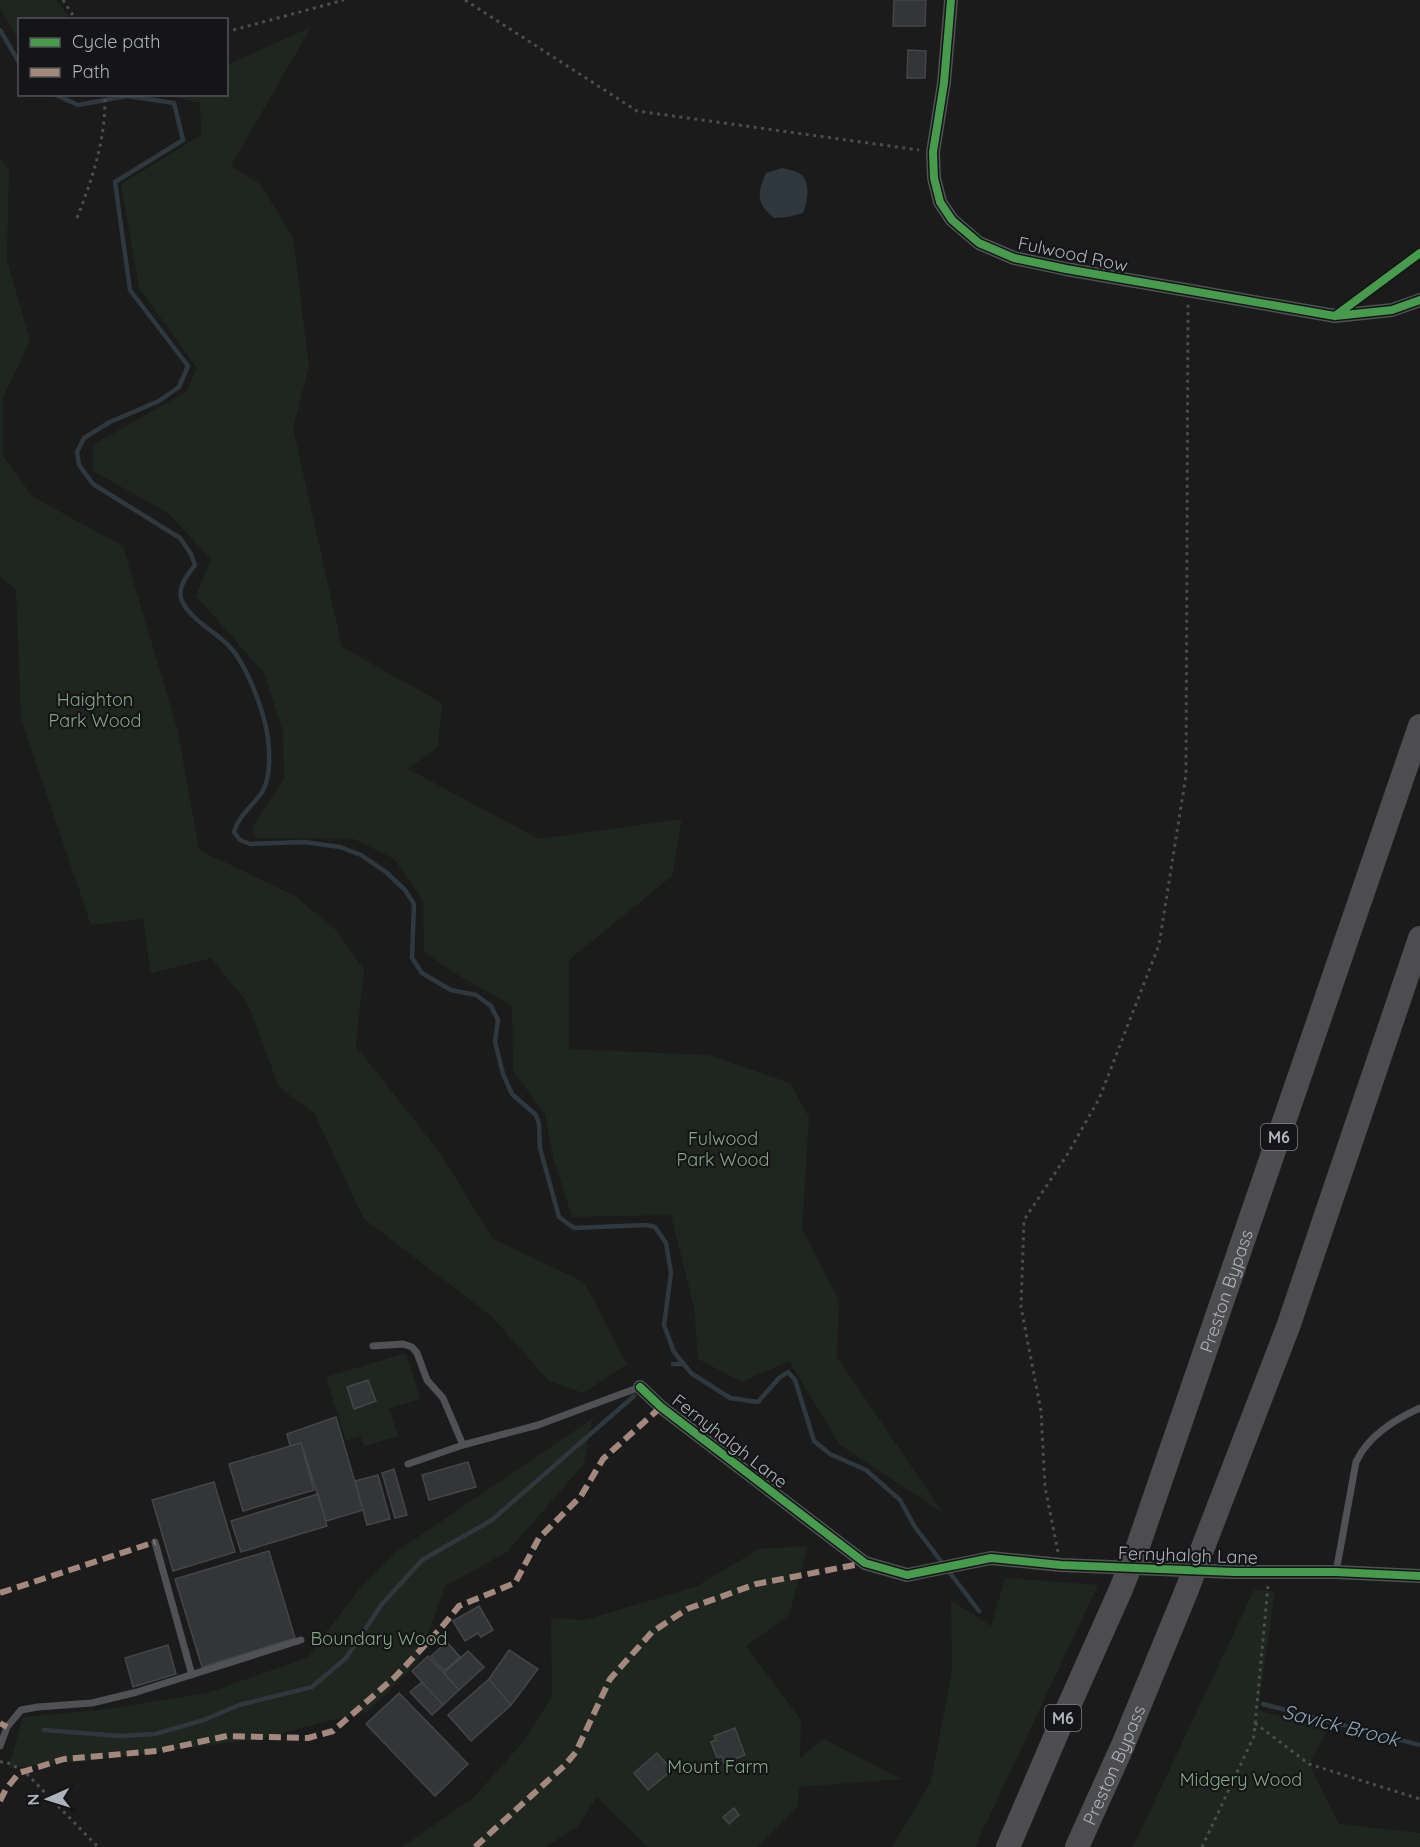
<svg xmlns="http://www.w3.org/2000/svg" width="1420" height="1847" font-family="Quicksand,sans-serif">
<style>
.green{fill:#1f2620}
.water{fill:#2e383e}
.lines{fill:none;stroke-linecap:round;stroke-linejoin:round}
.stream{stroke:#2e383e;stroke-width:4.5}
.building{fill:#343536;stroke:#444548;stroke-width:1.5}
.path{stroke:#4b4d4f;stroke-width:3;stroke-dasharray:3 4.5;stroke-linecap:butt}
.service{stroke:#4f5155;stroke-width:7}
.minor{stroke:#4f5155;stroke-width:14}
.motorway{stroke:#4d4d50;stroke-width:24}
.motorway-bridge{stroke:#4d4d50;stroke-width:24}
.quiet{stroke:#a5887d;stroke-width:6;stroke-dasharray:12 6;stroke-linecap:butt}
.cycleway-casing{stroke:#151518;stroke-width:11}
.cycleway{stroke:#469c4c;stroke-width:8}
.labels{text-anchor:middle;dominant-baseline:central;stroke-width:4.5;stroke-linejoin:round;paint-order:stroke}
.shield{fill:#151518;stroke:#7f848b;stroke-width:1.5}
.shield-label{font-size:16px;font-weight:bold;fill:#adb3bc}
.street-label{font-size:18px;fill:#adb3bc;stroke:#151518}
.park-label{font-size:18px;fill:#86a685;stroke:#151518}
.water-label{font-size:20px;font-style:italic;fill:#86a3b5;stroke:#151518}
</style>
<rect width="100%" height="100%" fill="#1b1b1c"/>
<path class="green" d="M0,0h56l15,19 -51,1 -1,21 -19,-33z
M311,27l-80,139 29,18 33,53 16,130 -16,61 49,219 100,56 -4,44 -30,22 131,70 143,-20 -10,57 -103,84v89l139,6 82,28 19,34 -7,112 37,71 -2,57 106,156 -103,-68 -51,-84 -47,21 -44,-23 -4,-52 -23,-92 -99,2 -18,-56 -9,-47 -32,-43 -1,-65 -56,-32 -32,-22 -1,-52 -29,-41 -40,-20 -99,-1 -3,-11 32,-48 -1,-47 -19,-59 -68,-77 15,-37 -43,-46 -75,-42v-26l94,-54 10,-23 -58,-80 -18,-104 80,-49 -1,-32 -34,-8 60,-1 1,-29z
M0,158l9,12 -2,90 23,81 -27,57v58l30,41 90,49 55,186 21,118 96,46 41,34 28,40 -8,76 84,107 53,86 91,43 43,82 -44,29 -34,-12 -58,-65 -128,-98 -48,-104 -36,-27 -32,-85 -36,-44 -60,15 -8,-54 -52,6 -70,-206 -5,-129 -16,-13z
M406,1353l14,46 -31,9 9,28 -34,10 -4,-10 -14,5 -20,-64z
M592,1419l-8,45 -77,88 -62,34 -27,76 -51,50 -15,3 -88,23 -178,23 -77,7 14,-51 84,-8 100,-16 100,-35 54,-71 35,-35z
M808,1546l-19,69 -43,31 55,74 -1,38 24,-19 77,40 -102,8 -1,19 -40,41h-110l-51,-50 -19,29 -32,21h-144l71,-49 51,-57 28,-45 -1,-78 34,2 112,-34 62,-37z
M1005,1578l93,7 -123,262h-83l39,-65 21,-111 -1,-71 40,26z
M1254,1590l21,1 -17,119 70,19 -19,35 30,60 81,9v14h-287z"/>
<path class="water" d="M782,168c4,1 10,2 15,4 15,7 11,28 6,41l-15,4 -14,1c-18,-15 -17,-24 -8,-45z"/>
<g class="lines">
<path class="stream" d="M0,30l20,34
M54,94l24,11 49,-9 47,7 9,37 -68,42 15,108 58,76 -9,21 -20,14 -49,21 -26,16 -7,14 2,13 14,19 87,54 11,16 4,11c-7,9 -17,21 -14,33 6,19 30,31 45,45 20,18 38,68 42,95 2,18 3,43 -8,57 -10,13 -22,22 -26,37l6,8 10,4 54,-2 36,5 21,8 25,17 19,18 9,14 -2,54 10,15 29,17 25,5 15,11 7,14 -3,22 8,32 9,20 24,21 3,9 1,24 19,69 15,11 72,-3 9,2 11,16 5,30 -7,52 10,27 17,21 39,25 28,4 21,-24 9,-6 7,8 19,61 16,13 36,16 34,30 15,27 64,84
M673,1364h10
M1263,1704l157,41
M44,1730l76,6 35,-2 49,-14 35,-15 73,-18 34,-29 36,-54 40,-44 70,-40 142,-124"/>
</g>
<path class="building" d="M894,0h32l-1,26h-32z
M908,50l18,1 -1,27h-18z
M368,1380l8,21 -22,8 -7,-22z
M336,1417l27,93 -37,11 -25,-78 -11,3 -3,-12z
M301,1443l13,47 -71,21 -14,-47z
M468,1462l8,25 -47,13 -7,-25z
M394,1469l13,46 -12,3 -13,-45z
M378,1475l12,44 -23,6 -12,-44z
M214,1482l21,70 -62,19 -21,-71z
M318,1494l9,32 -86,26 -10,-31z
M269,1551l26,87 -93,29 -27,-88z
M479,1606l14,24 -12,7 -3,-4 -13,8 -12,-20z
M447,1642l13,15 -16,14 -13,-15z
M168,1645l8,29 -43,13 -8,-29z
M509,1650l29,19 -27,36 -22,-26z
M468,1651l16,16 -25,23 -15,-17z
M428,1656l31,34 -16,15 -31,-34z
M489,1679l22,26 -40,36 -23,-26z
M422,1682l21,23 -11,10 -22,-23z
M399,1693l69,71 -33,32 -69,-72z
M735,1728l10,27 -21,8 -2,-7 -5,2 -6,-16 5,-2 -2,-4z
M657,1753l15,17 -24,20 -14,-17z
M734,1808l5,7 -10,9 -6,-7z"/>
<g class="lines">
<path class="path" d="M63,0l13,20
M465,0l172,111 282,39
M226,32l118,-32
M77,218c16,-41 29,-79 28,-124
M1058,1552l-13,-65 -4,-76 -20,-104 3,-87 43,-65 32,-56 60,-154 27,-170 2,-472
M1255,1723l54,41 111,35
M0,1762h6l18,9 74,76
M1202,1847l52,-111 14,-150"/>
<path class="service" d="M373,1346l30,-2 9,3 5,6 10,27 16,18 20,47
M408,1464l55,-19 75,-20 102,-38
M155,1542l37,133
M1336,1572l20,-110c12,-26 38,-42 64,-54
M0,1746l7,-19 14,-17 17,-3 54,-4 45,-11 164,-52"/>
<path class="minor" d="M951,0l-7,83 -11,69 1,26 6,24 12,18 27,23 35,15 52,11 269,47 57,-6 28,-10
M640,1387l21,20 204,156 42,12 84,-17 70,7 173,7h102l84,4"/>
<g class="motorway">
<path id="s1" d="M1137,1549l283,-823"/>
<path d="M1200,1555l88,-228 132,-389"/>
<path d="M1008,1847l51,-119 62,-139"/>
<path id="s2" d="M1077,1847l46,-102 63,-153"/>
</g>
<path class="motorway-bridge" d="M1121,1589l16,-40
M1186,1592l14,-37"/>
<path class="quiet" d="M0,1593l155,-51
M0,1723l7,4
M0,1801l6,-12 13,-16 45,-14 93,-8 70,-15 81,2 25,-7 62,-54 46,-49 18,-22 56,-23 24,-45 42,-42 22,-37 58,-52
M475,1847l89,-81 12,-14 34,-73 42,-47 35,-23 69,-25 109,-21"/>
<g class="cycleway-casing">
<path id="cycleway" d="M951,0l-7,83 -11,69 1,26 6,24 12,18 27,23 35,15 52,11 269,47 57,-6 28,-10
M1335,316l85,-63
M640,1387l21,20 204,156 42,12 84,-17 70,7 173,7h102l84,4"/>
</g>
<use href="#cycleway" class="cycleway"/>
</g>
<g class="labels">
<g class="shield">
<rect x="1261" y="1124" width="36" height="26" rx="4.5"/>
<rect x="1045" y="1705" width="36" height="26" rx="4.5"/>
</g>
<g class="shield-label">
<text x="1279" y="1137">M6</text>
<text x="1063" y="1718">M6</text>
</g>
<g class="street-label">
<text transform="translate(1073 254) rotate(12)">Fulwood Row</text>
<text stroke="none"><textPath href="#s1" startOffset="273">Preston Bypass</textPath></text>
<text transform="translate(730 1441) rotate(38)">Fernyhalgh Lane</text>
<text transform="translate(1188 1555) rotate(2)">Fernyhalgh Lane</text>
<text stroke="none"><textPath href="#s2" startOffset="90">Preston Bypass</textPath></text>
</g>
<g class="park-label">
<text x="95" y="699">Haighton<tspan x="95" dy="21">Park Wood</tspan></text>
<text x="723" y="1138">Fulwood<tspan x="723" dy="21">Park Wood</tspan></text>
<text x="379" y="1638">Boundary Wood</text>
<text x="718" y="1766">Mount Farm</text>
<text x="1241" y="1779">Midgery Wood</text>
</g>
<g class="water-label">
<text transform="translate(1341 1725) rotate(14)">Savick Brook</text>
</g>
</g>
<rect x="18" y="18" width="210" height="78" fill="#151518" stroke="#52545a" stroke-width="1.5"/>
<rect x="30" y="38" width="30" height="9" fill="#469c4c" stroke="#52545a" stroke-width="1.5"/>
<text x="72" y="48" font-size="18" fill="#adb3bc">Cycle path</text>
<rect x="30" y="68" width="30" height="9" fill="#a5887d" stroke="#52545a" stroke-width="1.5"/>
<text x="72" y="78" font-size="18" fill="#adb3bc">Path</text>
<g transform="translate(48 1799) rotate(267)" stroke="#151518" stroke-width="4.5" paint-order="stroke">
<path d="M0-4.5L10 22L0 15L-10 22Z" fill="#adb3bc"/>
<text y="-9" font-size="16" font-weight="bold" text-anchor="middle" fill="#adb3bc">N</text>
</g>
</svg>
